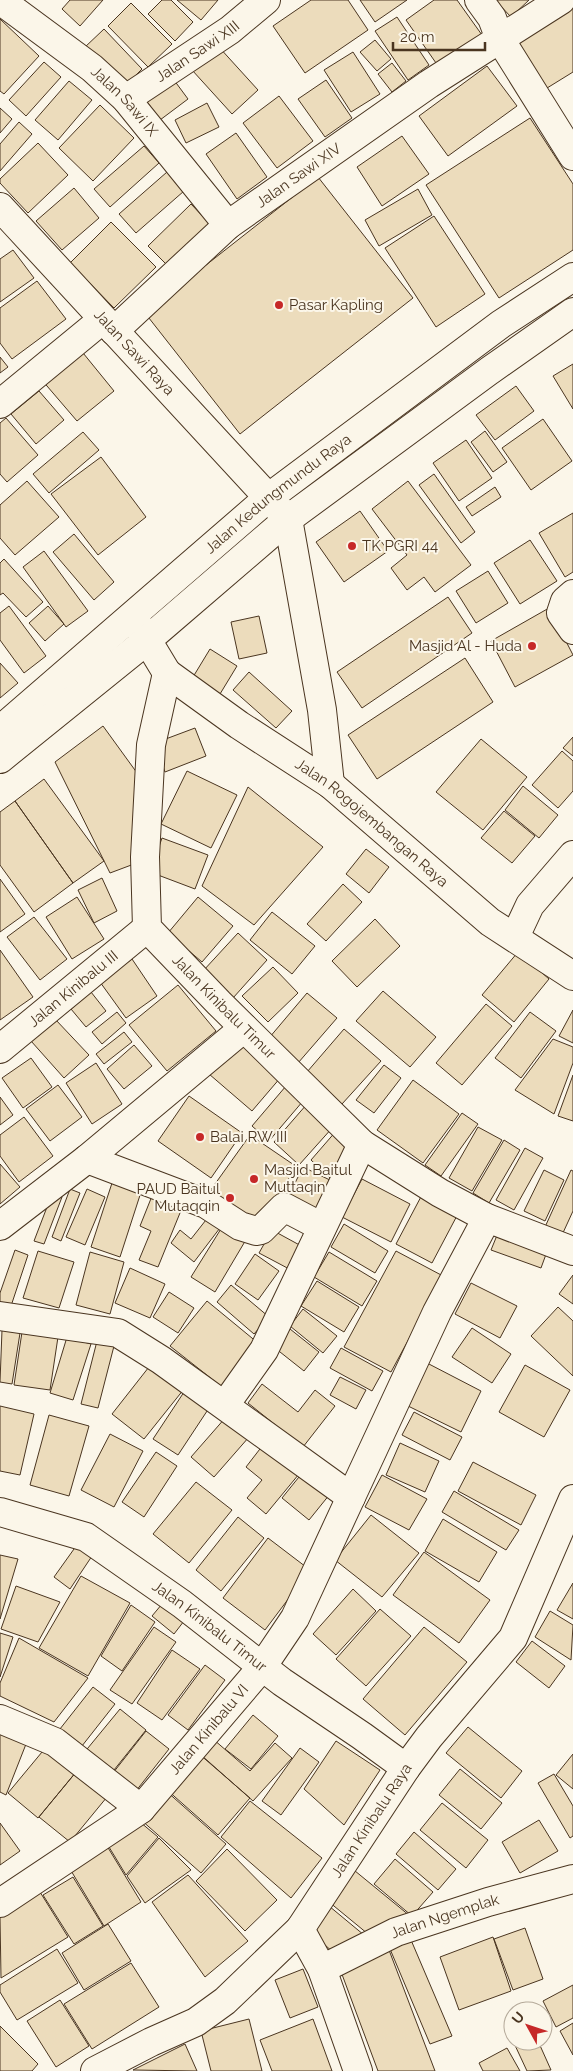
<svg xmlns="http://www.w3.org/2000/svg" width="573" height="2071" font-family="Raleway,sans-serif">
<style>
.building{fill:#ecdcbc;stroke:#4a3520}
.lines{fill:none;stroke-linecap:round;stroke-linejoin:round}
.street-casing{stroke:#4a3520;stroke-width:30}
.secondary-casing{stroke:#4a3520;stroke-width:30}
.street{stroke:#fbf6e9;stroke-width:28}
.secondary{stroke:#fbf6e9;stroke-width:28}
.poi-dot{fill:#c62828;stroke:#fbf6e9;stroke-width:2}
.labels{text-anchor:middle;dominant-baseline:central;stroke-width:4;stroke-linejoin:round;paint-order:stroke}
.street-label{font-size:15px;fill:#4a3520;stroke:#fbf6e9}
.poi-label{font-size:15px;fill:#4a3520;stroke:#fbf6e9;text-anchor:start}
</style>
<rect width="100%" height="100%" fill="#fbf6e9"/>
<path class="building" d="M70,0h33l-23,26 -18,-17z
M162,0h9l22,22 -18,19 -27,-27z
M177,0h41l-17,20z
M311,0h37l20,30 -63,43 -32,-47z
M360,0h47l-32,22z
M434,0h23l30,42 -44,31 -37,-53z
M495,0h34l-18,17z
M131,3l41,41 -24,23 -40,-41z
M573,3v69l-34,21 -31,-49z
M397,17l32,48 -21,15 -33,-49z
M0,19l39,37 -35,38 -4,-3z
M104,29l38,40 -19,19 -39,-40z
M375,40l16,19 -14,12 -17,-19z
M218,46l40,44 -26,24 -40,-44z
M353,52l27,42 -29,18 -27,-42z
M44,62l17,15 -35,39 -17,-16z
M392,63l14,18 -14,11 -14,-18z
M487,66l30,40 -69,50 -29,-40z
M171,76l17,23 -28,21 -17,-24z
M326,80l26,38 -27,19 -27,-38z
M69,81l23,19 -34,40 -23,-20z
M279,96l34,45 -36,27 -34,-45z
M207,103l12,24 -33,16 -11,-23z
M100,105l34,33 -41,43 -34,-33z
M0,108l12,11 -12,14z
M530,118l43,66v66l-74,48 -73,-113z
M19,122l13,12 -32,37v-27z
M236,133l31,44 -30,22 -31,-45z
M402,136l27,38 -47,32 -25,-39z
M38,143l30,32 -40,38 -28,-30v-4z
M144,146l15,17 -49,44 -16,-18z
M167,172l17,19 -48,42 -17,-19z
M318,177l95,121 -173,136 -95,-121z
M74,188l25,30 -37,32 -26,-29z
M418,189l14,26 -53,31 -14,-26z
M191,204l19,20 -42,42 -20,-20z
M434,216l51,78 -49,33 -51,-79z
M111,222l45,45 -42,41 -44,-45z
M13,250l21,28 -34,24v-43z
M37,281l29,38 -54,40 -12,-16v-35z
M79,348l35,43 -37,30 -36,-42z
M0,357l8,10 -8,6z
M573,364v45l-20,-33z
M516,386l18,25 -39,29 -19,-25z
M39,391l25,29 -28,24 -25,-30z
M6,418l32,37 -31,27 -7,-8v-51z
M543,419l29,42 -41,29 -29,-42z
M485,431l22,31 -14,10 -22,-30z
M83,432l16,18 -50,43 -16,-19z
M466,440l26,38 -33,23 -26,-38z
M101,457l45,60 -48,38 -47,-61z
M434,474l41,58 -14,11 -42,-58z
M27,481l32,36 -44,38 -15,-17v-33z
M408,481l63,84 -36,27 -11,-15 -17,13 -16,-22 16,-13 -35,-46z
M495,487l6,10 -29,19 -6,-9z
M360,511l28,40 -44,31 -28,-40z
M573,513v59l-8,5 -26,-44z
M74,534l40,48 -20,18 -41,-48z
M530,540l27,41 -37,23 -26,-41z
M44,551l44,60 -22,16 -43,-60z
M4,559l39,43 -17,15 -23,-24 -3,2v-32z
M488,571l20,32 -32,20 -20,-32z
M448,597l24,36 -110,75 -25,-36z
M9,606l37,50 -22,17 -24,-33v-27z
M48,606l16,18 -19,17 -16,-18z
M549,608l24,47 -58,32 -24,-46z
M259,616l8,37 -28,6 -8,-37z
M210,649l27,17 -17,28 -27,-17z
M465,658l28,44 -116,77 -29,-44z
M0,663l18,20 -18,15z
M249,672l43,39 -16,17 -43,-38z
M103,726l37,51 -6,87 -24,9 -55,-111z
M195,728l11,28 -41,16 -10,-29z
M573,737v19l-10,-8z
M481,739l46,38 -44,53 -47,-38z
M562,751l11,10v30l-15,17 -26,-23z
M187,771l50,24 -26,53 -50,-24z
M44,779l60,82 -31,22 -58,-82z
M523,786l35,29 -19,23 -34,-28z
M248,787l75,60 -69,78 -52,-39z
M15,801l58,82 -39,29 -34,-47v-53z
M504,811l31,25 -23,27 -31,-25z
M162,838l46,17 -13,34 -45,-17z
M366,849l23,18 -20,26 -23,-19z
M102,878l15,33 -23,12 -16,-33z
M0,879l25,35 -25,18z
M343,884l19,18 -36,39 -19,-17z
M77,897l27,42 -32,20 -26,-42z
M198,897l35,29 -31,36 -34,-29z
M272,912l43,34 -23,28 -42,-34z
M34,917l33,42 -27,21 -33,-43z
M375,919l25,27 -43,41 -25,-26z
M238,933l29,27 -34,38 -30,-27z
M0,950l33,47 -33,23z
M518,952l31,27 -35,43 -32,-27z
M132,959l25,37 -31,22 -26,-36z
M273,967l25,26 -30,29 -26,-26z
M178,985l38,46 -49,40 -38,-46z
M383,991l53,46 -26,30 -54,-46z
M91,992l15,19 -20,16 -15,-18z
M307,993l30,25 -39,45 -29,-25z
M486,1004l26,22 -50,59 -26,-22z
M573,1010v33l-14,-7z
M117,1012l9,11 -24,21 -10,-12z
M530,1012l26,19 -35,47 -26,-20z
M55,1019l34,36 -25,23 -33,-37z
M344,1029l37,32 -39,43 -35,-32z
M124,1032l8,10 -28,22 -8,-10z
M553,1039l20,8v16l-19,51 -39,-24z
M238,1041l43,36 -29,34 -43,-37z
M134,1045l18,21 -28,23 -17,-20z
M31,1058l21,29 -29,21 -21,-30z
M96,1063l26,41 -30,20 -26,-41z
M384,1065l17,13 -27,35 -18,-13z
M573,1075v46l-15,-5z
M413,1080l46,34 -36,49 -46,-33z
M58,1085l24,32 -32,24 -24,-32z
M286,1086l17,15 -34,40 -17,-15z
M189,1096l53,37 -31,45 -53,-37z
M0,1097l13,18 -13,10z
M307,1104l26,23 -34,38 -25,-23z
M462,1113l16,11 -37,52 -16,-11z
M24,1117l29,39 -34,26 -19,-26v-21z
M478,1127l24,13 -30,51 -23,-13z
M337,1130l20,18 -27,30 -19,-18z
M250,1135l47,32 -40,57 -47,-33z
M504,1140l16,10 -31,53 -16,-10z
M525,1148l18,10 -29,52 -18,-10z
M0,1164l20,23 -20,17z
M303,1167l31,15 -18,37 -31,-16z
M544,1170l20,10 -19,41 -21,-10z
M571,1170l2,1v40l-11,24 -17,-8z
M362,1179l48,25 -19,38 -49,-25z
M113,1180l29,9 -22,68 -29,-10z
M70,1189l10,4 -19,48 -9,-4z
M87,1189l18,8 -20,48 -19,-8z
M424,1191l36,19 -28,53 -36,-19z
M52,1194l10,3 -18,47 -10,-3z
M152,1196l30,12 -24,59 -19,-7 12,-29 -11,-5z
M213,1211l13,9 -32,42 -23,-19 9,-13 11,9z
M224,1224l23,14 -32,54 -24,-15z
M344,1224l44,27 -13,22 -44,-26z
M500,1228l49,18 -8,22 -50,-18z
M272,1230l33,18 -12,23 -34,-18z
M15,1250l13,5 -18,54 -10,-4v-12z
M38,1251l36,11 -15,46 -36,-10z
M396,1251l47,25 -52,96 -47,-25z
M90,1252l34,10 -14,52 -34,-9z
M329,1252l48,29 -15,25 -48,-29z
M255,1254l24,17 -21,29 -23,-16z
M130,1268l35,16 -15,34 -35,-15z
M573,1275v29l-14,-10z
M317,1281l42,26 -15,25 -43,-26z
M471,1283l46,23 -17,32 -45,-24z
M231,1285l38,32 -15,17 -37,-32z
M169,1292l25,16 -16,25 -25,-16z
M207,1301l51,42 -36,44 -52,-41z
M558,1307l15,14v55l-42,-40z
M303,1309l34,27 -14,17 -33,-27z
M472,1328l39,26 -19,29 -40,-26z
M290,1329l29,23 -15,19 -29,-23z
M2,1330l18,3 -8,51 -12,-2z
M22,1332l36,5 -8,53 -36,-5z
M67,1337l24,7 -18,56 -23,-7z
M97,1341l17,5 -16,62 -17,-4z
M341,1348l42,23 -11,20 -42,-23z
M156,1358l32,26 -44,55 -32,-25z
M427,1363l54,28 -20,41 -55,-27z
M525,1365l45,25 -26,47 -45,-25z
M340,1377l26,13 -10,19 -26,-14z
M262,1384l36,28 17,-22 20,16 -32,41 -55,-44z
M188,1386l25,16 -35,53 -25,-16z
M0,1406l34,8 -14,61 -20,-4z
M414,1412l48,25 -12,23 -48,-25z
M49,1415l40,11 -20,70 -39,-11z
M226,1417l23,20 -35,40 -23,-20z
M110,1434l33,17 -29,56 -33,-17z
M400,1443l39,18 -14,31 -39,-17z
M263,1445l36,29 -33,40 -19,-16 15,-18 -16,-13z
M156,1452l21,14 -33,51 -22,-15z
M473,1462l63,33 -15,30 -63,-34z
M303,1472l27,22 -21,26 -27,-22z
M382,1475l45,24 -18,31 -44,-23z
M196,1482l36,28 -43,53 -36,-29z
M454,1491l65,39 -13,20 -64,-38z
M371,1515l48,38 -37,44 -47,-37z
M238,1517l26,21 -43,53 -25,-21z
M443,1519l54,33 -18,30 -54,-31z
M268,1538l42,32 -45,60 -42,-32z
M79,1542l15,11 -24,36 -16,-12z
M424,1552l66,48 -31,43 -66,-48z
M0,1555l18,4 -18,60z
M81,1576l49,27 -42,73 -49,-28z
M573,1583v36l-16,-9z
M16,1586l44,16 -22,40 -37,-13z
M353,1589l23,22 -40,44 -23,-21z
M162,1604l22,17 -10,13 -22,-18z
M131,1605l24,17 -33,49 -21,-15z
M380,1609l31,27 -45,50 -30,-27z
M550,1611l23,14 -2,35 -36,-23z
M154,1627l22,15 -44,62 -22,-14z
M424,1627l43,35 -62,73 -42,-36z
M0,1633l13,4 -13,40z
M19,1638l69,40 -34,44 -54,-26v-13z
M532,1641l33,25 -16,22 -33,-26z
M172,1650l28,19 -38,51 -25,-17z
M205,1665l20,15 -37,50 -20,-15z
M93,1687l22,17 -37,47 -22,-17z
M120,1709l26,21 -36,45 -27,-21z
M253,1715l25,21 -27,33 -26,-20z
M468,1727l54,44 -21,27 -55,-45z
M0,1729l28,10 -22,56 -6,-3z
M146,1731l23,18 -37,47 -23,-18z
M213,1739l37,32 25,-28 17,15 -39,43 -53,-47z
M336,1741l44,29 -36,55 -40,-36z
M47,1746l30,25 -39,47 -30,-25z
M300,1748l19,14 -38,53 -19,-14z
M198,1753l52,45 -32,37 -52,-46z
M573,1754v35l-17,-14z
M460,1769l42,34 -21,26 -42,-34z
M76,1772l31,25 -37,45 -31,-25z
M554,1774l19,32v30l-3,2 -32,-55z
M165,1790l61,54 -25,29 -61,-54z
M250,1801l72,57 -31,40 -70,-61z
M442,1803l46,37 -22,28 -46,-38z
M134,1817l24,20 -32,38 -17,-28z
M539,1820l19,31 -38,22 -18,-31z
M0,1823l20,28 -20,14z
M414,1832l42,37 -18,21 -42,-36z
M159,1838l32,32 -46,33 -18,-27z
M107,1846l34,56 -37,24 -34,-57z
M227,1849l50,51 -32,31 -49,-50z
M395,1859l38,33 -21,24 -38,-32z
M349,1866l61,50 -42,18 -45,-37z
M188,1875l60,66 -43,36 -53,-75z
M73,1877l30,49 -29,18 -31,-49z
M40,1892l28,45 -67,41 -1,-61z
M329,1906l35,29 -30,18 -27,-24z
M108,1924l23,37 -47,29 -22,-37z
M525,1928l18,51 -30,11 -19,-51z
M493,1937l18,54 -52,19 -19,-53z
M411,1940l41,96 -22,8 -40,-95z
M57,1949l21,34 -61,37 -17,-28v-7z
M389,1950l46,121h-57l-38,-102z
M131,1963l28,44 -67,42 -28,-45z
M303,1969l15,38 -28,11 -15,-38z
M573,1985v33l-17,9 -13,-26z
M60,2000l29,46 -33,21 -29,-46z
M249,2019l13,52h-51l-10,-40z
M313,2019l19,52h-60l-12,-31z
M573,2023v32l-13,-24z
M513,2024v16l-6,-13z
M0,2026l38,38 -6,7h-32z
M513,2041h25l13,29 -24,1z
M185,2044l12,27 -64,-1z
M507,2048l13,23h-37l-4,-8z"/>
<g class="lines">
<g class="street-casing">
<g id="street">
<path id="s1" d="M0,0l92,68 34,31 102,126"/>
<path d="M479,0l13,18 8,21 73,117"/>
<path id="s2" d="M126,99l104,-69 36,-30"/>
<path id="s3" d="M0,207l288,312 34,191 8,74"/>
<path id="s4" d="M114,331l114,-106 201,-141 132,-84"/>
<path d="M0,404l102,-84"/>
<path d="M573,594l-8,7 -4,12 12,17"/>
<path id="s5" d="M135,620l32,53 -16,72 -6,112 2,71 72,75 143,141 78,49 47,25 86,33"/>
<path id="s6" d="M167,673l72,52 91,59 160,138 83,54"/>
<path d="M515,937l15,-32 43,-50"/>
<path id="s7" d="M0,1049l147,-121"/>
<path d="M87,1159l119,45 34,22 16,5 5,-1 23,-23 38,20"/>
<path d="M0,1226l87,-67 157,-131"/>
<path d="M0,1316l118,17 43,27 190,137 86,-185 50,-94"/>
<path d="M225,1405l39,-55 98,-206"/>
<path id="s8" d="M0,1512l86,25 96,67 100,78 80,54 44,32"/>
<path d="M0,1719l55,23 86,67"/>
<path id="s9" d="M0,1903l141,-94 121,-142 33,-49 56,-121"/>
<path d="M300,1929l22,40 36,102"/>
<path id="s10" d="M322,1969l74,-37 92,-30 85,-23"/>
<path id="s11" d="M95,2071l56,-29 45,-20 29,-21 75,-72 106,-161 23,-31 84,-99 60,-139"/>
</g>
</g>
<g class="secondary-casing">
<g id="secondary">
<path id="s12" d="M0,730l268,-232 233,-174 72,-47"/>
<path d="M0,759l146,-118 142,-122 201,-148 84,-59"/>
</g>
</g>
<use href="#street" class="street"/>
<use href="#secondary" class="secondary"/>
</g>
<g class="poi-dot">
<circle cx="279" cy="305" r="5"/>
<circle cx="352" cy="546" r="5"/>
<circle cx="532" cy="646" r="5"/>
<circle cx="200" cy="1137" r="5"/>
<circle cx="254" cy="1179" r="5"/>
<circle cx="230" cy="1198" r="5"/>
</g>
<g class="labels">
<g class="street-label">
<text stroke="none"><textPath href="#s2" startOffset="86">Jalan Sawi XIII</textPath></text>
<text stroke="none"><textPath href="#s1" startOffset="161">Jalan Sawi IX</textPath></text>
<text stroke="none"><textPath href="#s4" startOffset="242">Jalan Sawi XIV</textPath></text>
<text stroke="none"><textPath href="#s3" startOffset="198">Jalan Sawi Raya</textPath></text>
<text stroke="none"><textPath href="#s12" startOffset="365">Jalan Kedungmundu Raya</textPath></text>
<text stroke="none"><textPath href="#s6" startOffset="254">Jalan Rogojembangan Raya</textPath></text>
<text stroke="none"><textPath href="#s7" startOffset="95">Jalan Kinibalu III</textPath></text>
<text stroke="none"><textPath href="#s5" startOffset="429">Jalan Kinibalu Timur</textPath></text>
<text stroke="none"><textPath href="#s8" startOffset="242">Jalan Kinibalu Timur</textPath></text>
<text stroke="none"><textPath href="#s9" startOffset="274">Jalan Kinibalu VI</textPath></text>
<text stroke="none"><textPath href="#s11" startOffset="382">Jalan Kinibalu Raya</textPath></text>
<text stroke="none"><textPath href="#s10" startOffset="134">Jalan Ngemplak</textPath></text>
</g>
<g class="poi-label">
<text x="289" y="305">Pasar Kapling</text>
<text x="362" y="546">TK PGRI 44</text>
<text x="522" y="646" text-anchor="end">Masjid Al - Huda</text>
<text x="210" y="1137">Balai RW III</text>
<text x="264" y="1170">Masjid Baitul<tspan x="264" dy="17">Muttaqin</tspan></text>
<text x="220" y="1189" text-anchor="end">PAUD Baitul<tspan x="220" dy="17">Mutaqqin</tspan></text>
</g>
</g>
<g transform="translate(528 2026) rotate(310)"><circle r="24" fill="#fbf6e9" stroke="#b4a999"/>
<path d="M0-4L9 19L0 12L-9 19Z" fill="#c62828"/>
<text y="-8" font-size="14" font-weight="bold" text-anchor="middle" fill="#4a3520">U</text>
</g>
<path d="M393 42v8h92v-8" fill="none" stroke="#4a3520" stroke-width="2.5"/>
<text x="400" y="42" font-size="15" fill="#4a3520" stroke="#fbf6e9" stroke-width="4" paint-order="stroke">20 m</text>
</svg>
